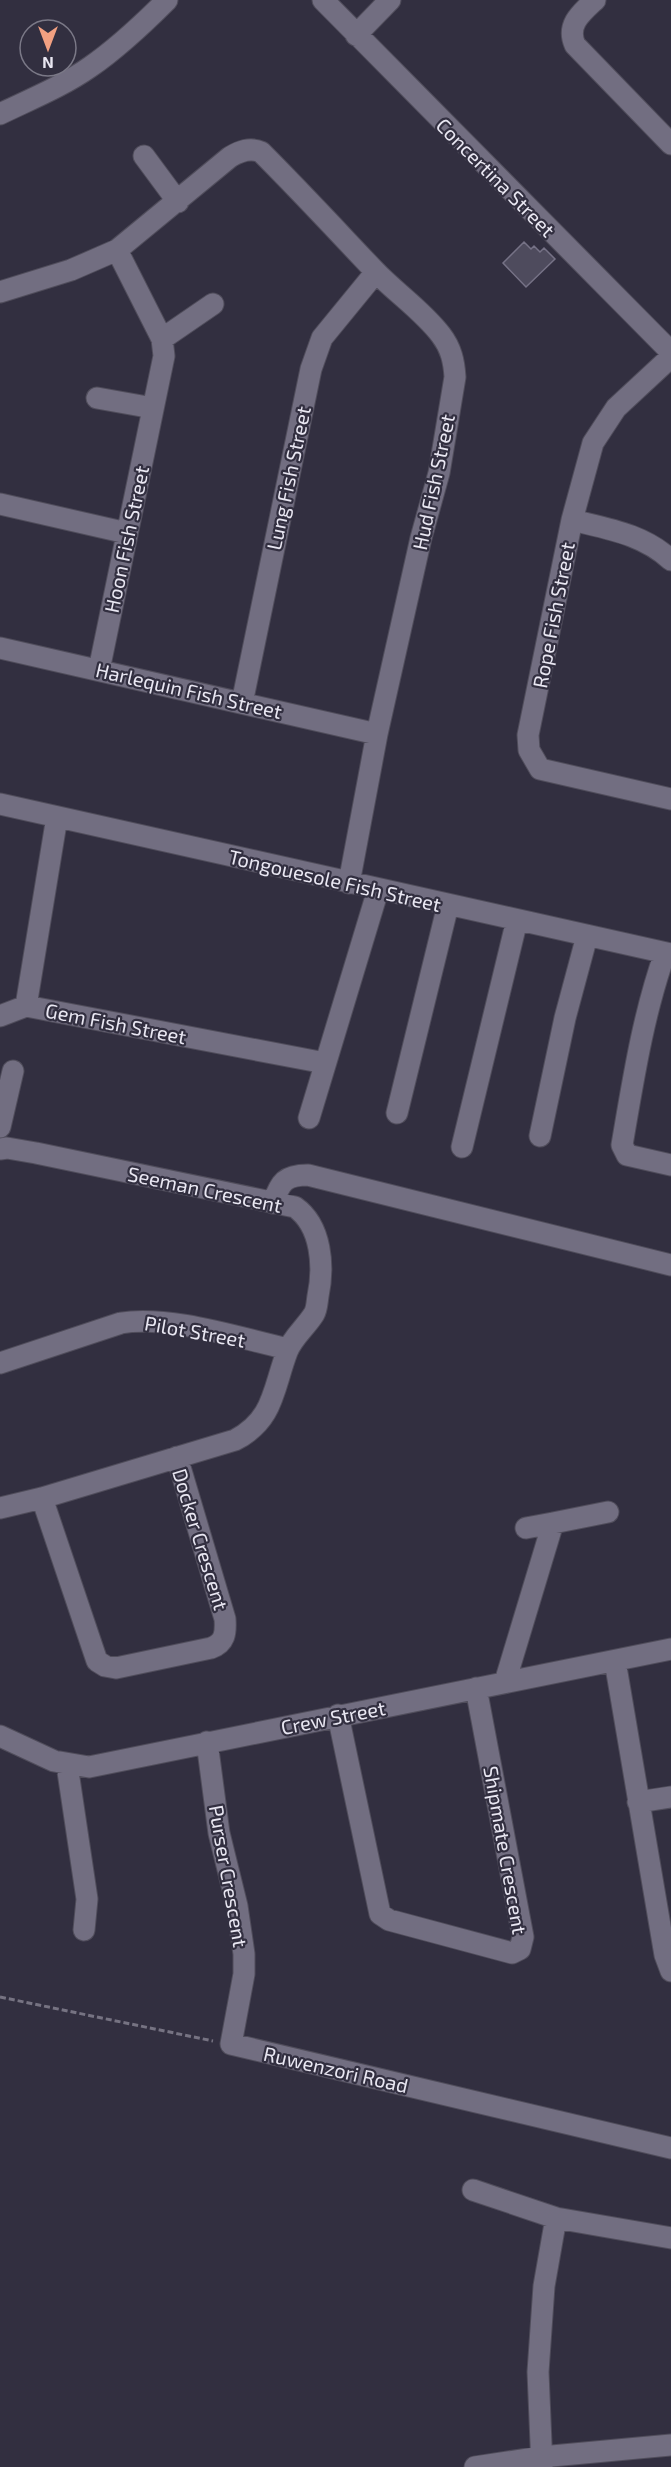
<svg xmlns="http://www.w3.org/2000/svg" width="671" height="2467" font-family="'Exo 2',sans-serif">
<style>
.building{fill:#4e4b5d;stroke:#767286;stroke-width:1.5}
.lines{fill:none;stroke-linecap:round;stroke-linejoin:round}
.minor-casing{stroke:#504d5b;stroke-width:23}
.path{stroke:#767382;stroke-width:3;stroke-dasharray:6 3;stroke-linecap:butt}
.minor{stroke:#726e81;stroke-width:21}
.labels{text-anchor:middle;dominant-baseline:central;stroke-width:4.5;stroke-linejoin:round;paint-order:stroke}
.street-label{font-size:20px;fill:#e9e7f2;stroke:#322f40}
</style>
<rect width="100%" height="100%" fill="#322f40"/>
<path class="building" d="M524,242l7,7 3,-3 6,6 4,-4 11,11 -29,28 -23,-24z"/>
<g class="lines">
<g class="minor-casing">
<path id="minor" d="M323,0l348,352
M595,0c-14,13 -29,25 -20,45l96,99
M356,35l34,-35
M0,114c31,-15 63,-28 90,-47 29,-20 53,-43 77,-67
M144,156l34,46
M0,292l71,-22 46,-20 113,-93c10,-6 20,-10 31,-5 39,39 76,79 114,119 21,22 48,40 66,64 10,13 13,26 14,42l-16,96 -18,65 -44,196 -28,149
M162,339l51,-35
M671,357l-55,51 -23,35 -21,77 -44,215 1,15 11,19 131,30
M97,398l56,10
M0,504l127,29
M572,520c36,9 71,14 99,40
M0,648l377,86
M99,670l65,-314 -2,-17 -45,-89
M242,703l69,-334 11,-31 54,-66
M0,804l671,150
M57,817l-31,189 299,57
M665,953c-22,62 -32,128 -43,192l5,10 44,10
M0,1016l26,-10
M397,1113l51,-208
M309,1118l69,-228
M0,1127l13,-56
M540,1136l25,-118 22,-82
M462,1147l55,-227
M0,1149l7,-1 29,5 259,54c27,19 29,60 23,89 -1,6 -1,13 -4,18 -8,13 -22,24 -27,38 -14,37 -13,68 -52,88l-193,58 -42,10
M273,1203c7,-21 12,-28 35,-28l363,90
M0,1363l121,-40c48,-8 118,15 167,26
M42,1498l55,163 8,5 11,2 95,-20c14,-5 15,-15 14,-29l-48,-162
M526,1528l27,-5
M615,1661l50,294 6,16
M505,1682l48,-159 55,-11
M338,1715l42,199 9,6 123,33 8,-4 3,-12 -47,-249
M0,1736l54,25 35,6 582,-118
M207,1742l12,91 18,73 7,48v20l-13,70 440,104
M67,1765l20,134 -3,31
M638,1802l33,-5
M473,2190l83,28
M475,2467l66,-10 130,-12
M542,2467l-4,-95 6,-86 12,-68 115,20"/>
</g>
<path class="path" d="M0,1997l213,44"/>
<use href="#minor" class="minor"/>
</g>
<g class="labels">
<g class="street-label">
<text transform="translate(496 177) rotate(45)">Concertina Street</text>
<text transform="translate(288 478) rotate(-78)">Lung Fish Street</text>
<text transform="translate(433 482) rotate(-78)">Hud Fish Street</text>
<text transform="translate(126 539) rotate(-78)">Hoon Fish Street</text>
<text transform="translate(553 615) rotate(-79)">Rope Fish Street</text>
<text transform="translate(189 690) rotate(13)">Harlequin Fish Street</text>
<text transform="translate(335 880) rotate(13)">Tongouesole Fish Street</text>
<text transform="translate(116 1023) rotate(11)">Gem Fish Street</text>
<text transform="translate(205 1189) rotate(12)">Seeman Crescent</text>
<text transform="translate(195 1331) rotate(10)">Pilot Street</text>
<text transform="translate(201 1539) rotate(73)">Docker Crescent</text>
<text transform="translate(333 1717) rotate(-11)">Crew Street</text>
<text transform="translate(506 1850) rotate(80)">Shipmate Crescent</text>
<text transform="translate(229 1876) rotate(80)">Purser Crescent</text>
<text transform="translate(336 2069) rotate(13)">Ruwenzori Road</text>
</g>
</g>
<g transform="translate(48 48) rotate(180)"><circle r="28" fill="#322f40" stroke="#7b7987" stroke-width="1.5"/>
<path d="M0-4.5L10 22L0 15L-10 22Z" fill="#f2a081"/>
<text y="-9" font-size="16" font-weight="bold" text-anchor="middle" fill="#e9e7f2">N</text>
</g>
</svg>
